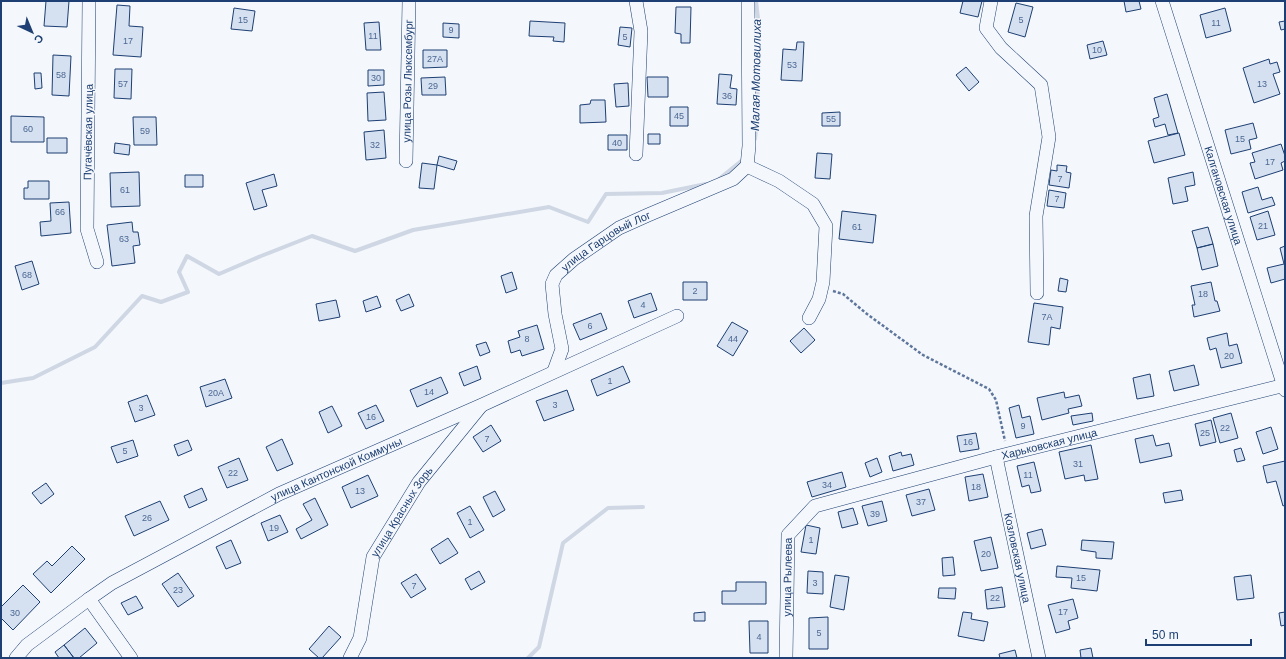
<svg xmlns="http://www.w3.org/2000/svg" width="1286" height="659" font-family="Arial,sans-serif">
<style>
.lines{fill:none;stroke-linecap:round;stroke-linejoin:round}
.stream{stroke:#cfd7e4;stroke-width:4}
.building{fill:#d5e0f0;stroke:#1d3f73}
.minor-casing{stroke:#1d3f73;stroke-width:14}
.path{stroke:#5e769c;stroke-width:2.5;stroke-dasharray:3 2;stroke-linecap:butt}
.minor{stroke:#f4f7fb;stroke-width:13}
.labels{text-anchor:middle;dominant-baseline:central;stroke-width:3;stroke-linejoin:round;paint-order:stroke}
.number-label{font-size:9px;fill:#4b6792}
.street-label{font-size:11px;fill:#1d3f73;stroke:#f4f7fb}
.water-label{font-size:12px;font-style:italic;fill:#1d3f73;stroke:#f4f7fb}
</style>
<rect width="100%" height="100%" fill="#f4f7fb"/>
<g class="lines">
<path class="stream" d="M755,139l2,-21 1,-38 -4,-24 5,-29 -3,-26
M719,179l26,-21
M1,383l32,-5 62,-31 47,-51 19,6 27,-10 -9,-20 8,-16 32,18 42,-18 51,-20 43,15 58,-21 136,-23 39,15 18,-28 56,-1 44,-9
M528,658l11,-11 24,-104 45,-35 35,-1"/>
</g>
<path class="building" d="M46,1h23l-2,26 -23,-1z
M963,1h19l-4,16 -18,-4z
M1124,1h15l2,8 -15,3z
M1016,3l17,4 -8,30 -17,-5z
M117,5l13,1 -1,20 14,1 -2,30 -28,-2z
M676,7h15l-1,36h-9v-9l-6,-1z
M234,8l21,3 -3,20 -21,-2z
M1225,8l6,23 -25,7 -6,-23z
M530,21l35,2 -1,19 -11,-1 1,-4 -25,-1z
M1285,21v8l-4,1 -2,-8z
M379,22l2,28h-15l-2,-27z
M443,23l16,1v14l-16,-1z
M620,27l12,1 -2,19 -12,-2z
M1103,41l4,14 -17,4 -3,-14z
M797,42h7l-2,39 -21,-1 2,-31 13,1z
M423,50h24v17l-24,1z
M53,55l18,1 -2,40 -17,-1z
M1269,59l1,5 7,-2 3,10 -7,2 7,20 -26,9 -11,-35z
M966,67l13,15 -10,9 -13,-16z
M115,69h17l-1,30 -17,-1z
M368,70h16v15l-16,1z
M34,73h7l1,15 -7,1z
M719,74l13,1 -2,13 7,1 -1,16 -19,-1z
M445,77l1,18h-24l-1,-17z
M647,77h21v20h-20z
M628,83l1,23 -13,1 -2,-23z
M384,92l2,28 -18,1 -1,-28z
M1167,94l11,39 -10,2 -3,-11 -10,3 -2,-8 6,-2 -5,-19z
M591,100h14l1,22 -26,1v-18l10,-1z
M670,107h18v19h-18z
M840,112v14h-18v-13z
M11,116l33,1v25h-33z
M133,117h23l1,28h-23z
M1253,123l4,15 -8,2 2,9 -20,5 -6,-24z
M384,130l2,28 -20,2 -2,-28z
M1179,133l6,22 -31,8 -6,-22z
M648,134h12v10h-12z
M608,135h19v15h-19z
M47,138h20v15h-20z
M115,143l15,2 -1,10 -15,-2z
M1281,144l4,12v5l-4,2 2,7 -28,9 -5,-16 5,-1 -3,-9z
M817,153l15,1 -2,25 -15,-1z
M439,156l18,5 -3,9 -17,-5z
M422,163l15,2 -3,24 -15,-1z
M1057,165l10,1 -1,6 5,1 -2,15 -20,-3 2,-15 6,1z
M139,172l1,34 -29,1 -1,-34z
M1193,172l2,13 -10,2 3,14 -15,3 -5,-26z
M274,174l3,12 -15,4 5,16 -13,4 -8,-27z
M185,175h18v12h-18z
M28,181h21v18h-25v-11h4z
M1258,187l4,13 10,-3 3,8 -27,8 -6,-21z
M1049,190l17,3 -2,15 -17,-2z
M69,202l2,31 -30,3 -1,-14 11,-1 -1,-18z
M842,211l34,4 -3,28 -34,-4z
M1268,211l7,24 -18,5 -7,-23z
M132,222l1,10h5l2,13 -7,1 2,17 -23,3 -5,-41z
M1208,227l5,17 -16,4 -5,-17z
M1213,244l5,22 -16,4 -5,-22z
M1285,246v33l-14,4 -4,-15 17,-4 -4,-16z
M32,261l7,23 -17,6 -7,-24z
M512,272l5,17 -11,4 -5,-17z
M1060,278l8,2 -2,12 -8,-1z
M683,282h24v18h-24z
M1211,282l4,19h2l3,10 -26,6 -2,-12h3l-4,-19z
M651,293l6,17 -23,8 -6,-17z
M409,294l5,12 -13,5 -5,-11z
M377,296l4,11 -15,5 -3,-11z
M336,300l4,17 -21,4 -3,-17z
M1034,303l29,4 -3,22 -9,-2 -2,18 -21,-3z
M601,313l6,16 -27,11 -7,-16z
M732,322l16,9 -15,25 -16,-10z
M537,325l7,24 -22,7 -2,-6 -9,3 -3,-12 12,-4 -2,-6z
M804,328l11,12 -14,13 -11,-12z
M1227,333l2,13 8,-2 5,19 -21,5 -5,-20 -6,2 -3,-12z
M486,342l4,10 -10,4 -4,-11z
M1194,365l5,20 -25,6 -5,-20z
M477,366l4,13 -17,7 -5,-13z
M623,366l7,16 -33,14 -6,-16z
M1150,374l4,22 -17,3 -4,-21z
M441,377l7,16 -31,14 -7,-17z
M225,379l7,19 -26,9 -6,-20z
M567,390l7,20 -30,11 -8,-20z
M1064,392l1,6 14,-3 3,11 -14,3 1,4 -27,7 -5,-22z
M147,395l8,20 -20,7 -7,-20z
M376,405l8,16 -18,8 -8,-16z
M1019,405l3,13 8,-2 4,18 -18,4 -7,-30z
M332,406l10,20 -14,7 -9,-21z
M1092,413l1,8 -20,4 -2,-9z
M1231,413l7,25 -18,5 -7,-25z
M1211,420l5,22 -16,4 -5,-22z
M491,425l10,16 -18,11 -10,-15z
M1271,427l7,22 -15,5 -7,-22z
M976,433l3,16 -19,3 -3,-16z
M1153,435l3,11 13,-3 3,13 -32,7 -5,-24z
M282,439l11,25 -16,7 -11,-24z
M133,440l5,16 -21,7 -6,-16z
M188,440l4,10 -14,6 -4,-11z
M1091,445l7,34 -13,2 -1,-6 -19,4 -6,-27z
M1241,448l4,12 -8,2 -3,-12z
M901,452l1,4 9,-2 3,11 -21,6 -4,-15z
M239,458l9,22 -21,8 -9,-21z
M877,458l5,14 -12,5 -5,-14z
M1285,461v44l-2,1 -7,-25 -9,2 -4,-17z
M1034,462l7,29 -10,2 -2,-8 -7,2 -5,-21z
M842,472l4,15 -34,10 -5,-15z
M983,474l5,23 -19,4 -4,-24z
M368,475l10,21 -27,12 -9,-21z
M46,483l8,11 -13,10 -9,-11z
M202,488l5,12 -18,8 -5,-12z
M929,489l6,21 -23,6 -6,-21z
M1181,490l2,10 -18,3 -2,-10z
M495,491l10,19 -12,7 -10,-20z
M315,498l13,27 -27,14 -5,-10 16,-9 -9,-16z
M160,501l9,19 -35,16 -9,-20z
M882,501l5,20 -19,5 -6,-20z
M470,506l14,24 -14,8 -13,-25z
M853,508l5,16 -16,4 -4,-16z
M280,515l8,17 -20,9 -7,-18z
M806,525l14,3 -4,26 -15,-2z
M1042,529l4,16 -15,4 -4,-16z
M991,537l7,31 -17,3 -7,-30z
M448,538l10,15 -18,11 -9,-15z
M231,540l10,23 -15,6 -10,-22z
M1082,540l32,2 -2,17 -16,-1v-6l-15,-2z
M72,546l13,13 -34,34 -18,-19 14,-13 5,5z
M953,557l2,18 -12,1 -1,-18z
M1057,566l43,4 -3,21 -26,-3 1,-10 -16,-1z
M479,571l6,11 -14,8 -6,-11z
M808,571l15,1v22l-16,-1z
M178,573l16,23 -16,11 -16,-23z
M416,574l10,15 -15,9 -10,-15z
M835,575l14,2 -5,33 -14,-3z
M1251,575l3,23 -17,2 -3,-23z
M736,582h30v22h-44v-13h14z
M23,585l17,17 -27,28 -12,-12v-11z
M1002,587l3,20 -18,2 -2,-19z
M939,588h17l-1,11 -17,-1z
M136,596l7,12 -15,7 -7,-12z
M1073,599l5,19 -10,3 2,8 -14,4 -8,-28z
M705,612v9h-11v-8z
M963,612l9,1 -1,6 17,3 -4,19 -26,-5z
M1285,612v13l-4,1 -2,-13z
M828,617v32h-19v-31z
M749,621h19v32h-18z
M329,626l12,11 -19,21h-3l-10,-9z
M85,628l12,15 -18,15h-5l-10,-13z
M64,645l10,13h-15l-4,-6z
M1091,648l2,10h-12l-1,-8z
M1015,650l2,8h-17l-1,-4z"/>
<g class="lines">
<g class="minor-casing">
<g id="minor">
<path d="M89,1l-2,228 10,33"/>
<path d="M636,1l5,30 -5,123"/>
<path d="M991,1l-5,27 15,20 40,37 8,52 -13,79 1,77"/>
<path id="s1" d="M1162,1l123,389"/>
<path id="s2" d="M406,161l3,-160"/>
<path d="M747,166l32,15 34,23 13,22 -3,56 -4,17 -10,19"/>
<path d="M747,166l2,-20 -1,-145"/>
<path id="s3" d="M554,371l8,-22 -7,-35 -3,-30 4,-9 18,-16 45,-31 29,-13 85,-36 14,-13"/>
<path id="s4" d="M996,457l43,201"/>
<path d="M89,599l42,59"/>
<path id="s5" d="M16,658l11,-13 62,-46 23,-16 167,-89 203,-89 195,-89"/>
<path id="s6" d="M350,658l10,-20 13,-81 46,-75 62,-76"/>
<path id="s7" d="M786,658l2,-123 27,-29 181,-49 289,-72"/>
</g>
</g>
<path class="path" d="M833,291l10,3 24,20 56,41 66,34 7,11 9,41"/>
<use href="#minor" class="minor"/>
</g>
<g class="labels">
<g class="number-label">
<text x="243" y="20">15</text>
<text x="1021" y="20">5</text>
<text x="1216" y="23">11</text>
<text x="451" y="30">9</text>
<text x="373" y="36">11</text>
<text x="625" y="37">5</text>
<text x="128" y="41">17</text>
<text x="1097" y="50">10</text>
<text x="435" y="59">27А</text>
<text x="792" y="65">53</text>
<text x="61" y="75">58</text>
<text x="376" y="78">30</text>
<text x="123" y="84">57</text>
<text x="1262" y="84">13</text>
<text x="433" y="86">29</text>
<text x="727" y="96">36</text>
<text x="679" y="116">45</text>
<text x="831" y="119">55</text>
<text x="28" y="129">60</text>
<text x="145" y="131">59</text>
<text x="1240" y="139">15</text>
<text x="617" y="143">40</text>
<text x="375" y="145">32</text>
<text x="1270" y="162">17</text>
<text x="1060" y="179">7</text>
<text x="125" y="190">61</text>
<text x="1057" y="199">7</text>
<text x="60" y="212">66</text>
<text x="1263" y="226">21</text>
<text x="857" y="227">61</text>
<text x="124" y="239">63</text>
<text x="27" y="275">68</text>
<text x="695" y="291">2</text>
<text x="1203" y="294">18</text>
<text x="643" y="305">4</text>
<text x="1047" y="317">7А</text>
<text x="590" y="326">6</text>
<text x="527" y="339">8</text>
<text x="733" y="339">44</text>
<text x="1229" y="356">20</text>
<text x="610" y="381">1</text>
<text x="429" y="392">14</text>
<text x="216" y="393">20А</text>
<text x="555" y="405">3</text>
<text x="141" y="408">3</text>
<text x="371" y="417">16</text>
<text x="1023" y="426">9</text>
<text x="1225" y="428">22</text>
<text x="1205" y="433">25</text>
<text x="487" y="439">7</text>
<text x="968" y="442">16</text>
<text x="125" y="451">5</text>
<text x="1078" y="464">31</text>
<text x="233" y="473">22</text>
<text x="1028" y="475">11</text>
<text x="827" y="485">34</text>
<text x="976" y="487">18</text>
<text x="360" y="491">13</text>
<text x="921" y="502">37</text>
<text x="875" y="514">39</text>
<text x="147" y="518">26</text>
<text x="470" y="522">1</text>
<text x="274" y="528">19</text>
<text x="811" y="540">1</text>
<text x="986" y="554">20</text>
<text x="1081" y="578">15</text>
<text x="815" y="583">3</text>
<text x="414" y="586">7</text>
<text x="178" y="590">23</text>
<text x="995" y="598">22</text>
<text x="1063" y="612">17</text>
<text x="15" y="613">30</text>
<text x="819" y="633">5</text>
<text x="759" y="637">4</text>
</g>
<g class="street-label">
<text stroke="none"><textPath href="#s2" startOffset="80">улица Розы Люксембург</textPath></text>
<text transform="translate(88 132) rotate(-89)">Пугачёвская улица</text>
<text stroke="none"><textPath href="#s1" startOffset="204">Калгановская улица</textPath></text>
<text stroke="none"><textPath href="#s3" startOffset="160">улица Гарцовый Лог</textPath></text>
<text stroke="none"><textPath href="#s7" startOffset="405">Харьковская улица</textPath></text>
<text stroke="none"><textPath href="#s5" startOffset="374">улица Кантонской Коммуны</textPath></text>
<text stroke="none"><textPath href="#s6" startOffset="158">улица Красных Зорь</textPath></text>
<text stroke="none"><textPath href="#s4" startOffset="103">Козловская улица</textPath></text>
<text stroke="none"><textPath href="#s7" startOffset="81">улица Рылеева</textPath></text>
</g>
<g class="water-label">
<text transform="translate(756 75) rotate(-89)">Малая Мотовилиха</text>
</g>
</g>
<rect width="1286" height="659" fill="none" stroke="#1d3f73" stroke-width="4"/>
<g transform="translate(32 32) rotate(136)" stroke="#f4f7fb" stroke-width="3" paint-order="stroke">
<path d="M0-3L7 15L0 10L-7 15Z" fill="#1d3f73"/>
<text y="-6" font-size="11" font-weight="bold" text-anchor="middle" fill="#1d3f73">С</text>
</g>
<path d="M1146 639v6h105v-6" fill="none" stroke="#1d3f73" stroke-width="2"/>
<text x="1152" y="639" font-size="12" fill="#1d3f73" stroke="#f4f7fb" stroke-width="3" paint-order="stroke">50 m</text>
</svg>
